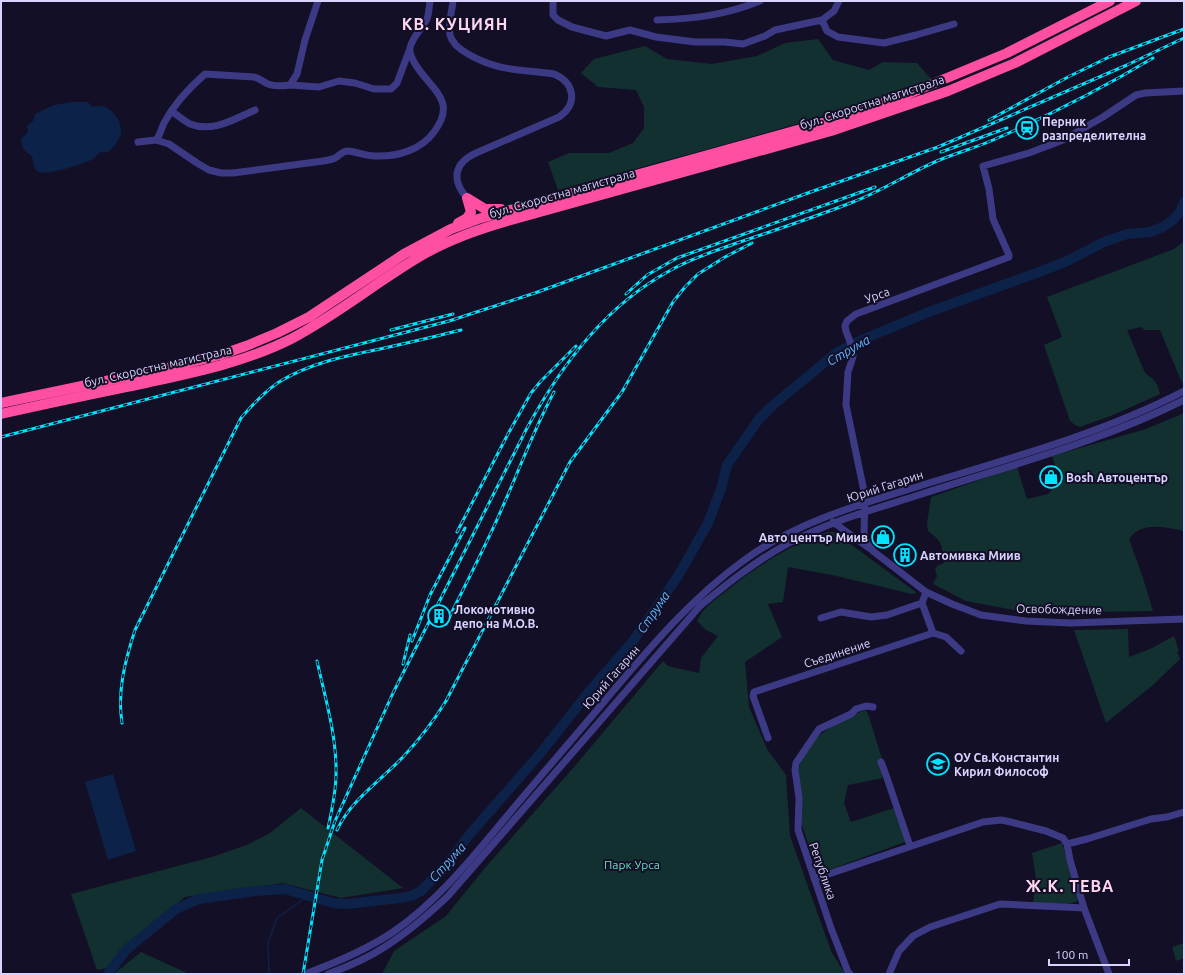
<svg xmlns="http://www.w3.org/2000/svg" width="1185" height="975" font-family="Ubuntu,sans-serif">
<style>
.green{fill:#12302f}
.water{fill:#0c2248}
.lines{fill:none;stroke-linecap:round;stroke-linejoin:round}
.stream{stroke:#0c2248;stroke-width:1.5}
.river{stroke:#0c2248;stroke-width:10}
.minor{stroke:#3d3a85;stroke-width:7}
.highway{stroke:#ff4fa3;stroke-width:10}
.rail-casing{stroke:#00e5ff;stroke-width:3}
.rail{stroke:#130f26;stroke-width:1.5;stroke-dasharray:4.5;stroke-linecap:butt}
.labels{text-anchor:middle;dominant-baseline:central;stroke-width:4;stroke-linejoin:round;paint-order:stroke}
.street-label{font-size:12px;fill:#d9d4ff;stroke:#130f26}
.poi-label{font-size:12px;font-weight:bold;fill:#d9d4ff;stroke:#130f26;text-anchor:start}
.park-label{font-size:12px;fill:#5fe0c0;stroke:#130f26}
.water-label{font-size:13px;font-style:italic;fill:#62b6ff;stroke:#130f26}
.district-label{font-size:16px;font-weight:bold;letter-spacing:1px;fill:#ffd6f0;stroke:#130f26}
</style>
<rect width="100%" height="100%" fill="#130f26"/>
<path class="green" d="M818,39l15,21 36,10 14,-8 34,1 15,17c-122,44 -249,75 -374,110l-10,-28 21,-9h40l24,-10 11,-15v-21l-8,-17 -38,-3 -17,-14 13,-14 51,-13 22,13 45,5 45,-8 28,-13z
M1184,241v141l-2,1 -22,-53h-16l-2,-3 -15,3 18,43 8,6 5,7 2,8 -47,21 -33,12 -5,-2 -5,-4 -26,-76 18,-8 -15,-40 127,-48z
M1184,413v118c-18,-4 -43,-10 -55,8l14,39 10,33 -123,2 -64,-12 -33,-17 4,-8 -2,-6 2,-4 7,-3c-3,-19 0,-20 -16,-32l-1,-8 4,-26 86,-30 10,32 21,-5 12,-13 -8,-25 94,-27z
M827,532h7l83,61 -5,1 -80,-19 -44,-8 -5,35 -15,2 14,33 -37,25 4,45 18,42 19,26 4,61 41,115 14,23h-463l12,-23 52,-35 38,-47 90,-102 89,-106 5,5 31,7 2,-15 17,-22 -12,-6 -9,-9 5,-9 10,-10 36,-28 26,-17 27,-15z
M1128,629l1,28 23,-9 22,-12 5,15 -2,1 3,7 -27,26 -47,38 -32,-93z
M866,710l3,7 13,42 -4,2 5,17 -35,7 -4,18 7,19 43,-14 11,31v3l-87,32 -18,-55 -2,-46c5,-34 38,-52 68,-63z
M301,808l102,80 -62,10 -58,-15 -98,14 -65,56 -12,15 -11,2 -26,-76 141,-37 35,-12 23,-12z
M1062,843l17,55 -3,4 -9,2 -34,-1 3,-25 -4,-25z
M1184,943v15l-8,3 -4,-14z
M141,952l48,22h-75z"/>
<path class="water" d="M72,102h16l4,5c3,0 7,-1 9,-1 11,1 21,16 20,26 0,5 -9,20 -14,20 -2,1 -4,0 -6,0 -3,2 -6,6 -10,8 -8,4 -47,17 -54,11 -4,-4 -4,-10 -5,-15 -8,-5 -10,-8 -11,-17l7,-7 -1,-6 6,-5 2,-7 19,-9z
M113,774l23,77 -28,9 -23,-78z"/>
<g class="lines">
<path class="stream" d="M269,973l-1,-30 9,-25 33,-23"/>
<path class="river" d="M108,974l17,-23 7,-6 44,-36 23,-10 56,-8 30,-2 48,14 14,1 53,-6 11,-2 10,-5 26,-27 23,-30 69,-79 49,-62 45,-52 45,-65 30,-53 13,-34 6,-24 32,-46 13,-13 64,-53 28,-14 62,-26 116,-42 25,-10 37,-19 23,-8 23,-2 13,-5 10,-7 7,-8 4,-10"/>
<path class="minor" d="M453,1c-1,10 -5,23 -3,34 2,9 11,15 18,19 31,18 53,15 86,20 21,9 24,30 5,43l-83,36c-22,10 -25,27 -9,45
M553,1v14l5,5 14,7 34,9 24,-6 26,7 39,5h30l18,2 22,-8 10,-6 47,-10 12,-9 5,-10
M657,20c37,-1 68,-5 103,-19
M822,20l5,11 11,6 46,6 32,-8 38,-11
M290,85l29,2 20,-6 16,2 19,6h17l6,-6 12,-32
M1184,91l-39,2 -9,2 -33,22 -40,23 -34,13 -46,13 6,23 4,30 16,36v2l-153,57 -9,7 -2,5 1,5 7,19v7l-5,15 -2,33 19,91 -1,36 3,12 6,7 53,41 26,12 29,11 45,6 45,2 113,-4
M172,112c6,3 12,9 18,12 23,9 44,-5 65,-14
M156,140l13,4 28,19 12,7 12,3h12l90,-12c4,-1 9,-1 12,-3 5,-3 7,-7 13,-7 9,1 18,5 27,5 22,1 46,-6 59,-24 25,-33 -6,-44 -20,-70 -2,-4 -5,-9 -4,-14 2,-11 12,-19 17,-29 2,-5 2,-13 3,-18
M138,142l18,-2c5,-6 5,-11 8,-17 10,-19 25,-35 41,-49l49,3c5,1 8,4 12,6 7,4 17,3 24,2l7,-11 8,-34 13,-39
M833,522l36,26
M821,618l20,-6 30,5 16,-2 35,-12
M933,633l13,4 15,14
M768,738l-15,-42 1,-4 179,-59 -11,-30 4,-11
M881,762l5,13 24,71
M1067,844l20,-5 64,-20 16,-2 17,-5
M814,879l169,-57 18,-2 10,2 35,9 17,7 4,6 3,16 14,48 25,66
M305,974c30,-11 61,-24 88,-42 45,-31 79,-74 114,-116 35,-42 71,-83 106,-125 40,-47 80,-94 130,-130 50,-37 111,-55 170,-73 90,-28 186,-53 271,-97
M328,974c19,-7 38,-15 55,-26 24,-15 45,-33 65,-52l252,-290c28,-23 57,-46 89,-63 41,-22 86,-34 130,-48 89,-29 181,-53 265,-95
M850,974l-2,-2 -17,-44 -33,-98 1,-32 -4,-28 1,-7 23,-34 32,-15 5,-5 10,-3 7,1
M889,974l10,-23 14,-15 17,-9 70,-23 84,4"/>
<path class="highway" d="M467,198l18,11h16
M458,223l9,-5 4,-6 -4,-14
M1,403l176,-37 43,-11 26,-9 31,-13 32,-16 95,-63 47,-25 27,-10 68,-19 291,-81 69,-24 101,-42 103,-52
M1,414c48,-11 97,-21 145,-31 50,-11 99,-21 145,-44 48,-25 89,-60 135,-86 27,-15 56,-25 85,-33l320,-89 117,-40 67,-28 121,-62"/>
<g class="rail-casing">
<path id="rail" d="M989,120l79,-43 41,-20 75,-28
M941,152l66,-24
M626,294l21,-19 30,-17 198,-71
M391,330l62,-16
M1,437l448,-116 86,-28 270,-99 133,-47 189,-82 57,-27
M457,532l51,-98 23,-41 10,-12 35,-35
M446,624c19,-39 40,-78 57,-118 17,-38 31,-77 51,-114
M412,641l18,-46 35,-67
M317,661c8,36 20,76 19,113 0,18 -4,36 -8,54
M403,664l7,-29
M122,723c-5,-32 3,-62 13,-93l106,-212c12,-14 23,-26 38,-36 31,-19 66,-26 101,-33 27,-6 54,-12 81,-19
M337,830c14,-30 43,-49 66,-73 16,-17 30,-35 43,-56l124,-239 52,-70 51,-90 12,-15 13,-13 27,-17 27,-14
M303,974l19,-114 13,-39 58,-128 134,-265c35,-64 79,-123 144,-158 21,-12 44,-19 66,-27 39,-13 78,-26 116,-41 29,-11 56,-29 84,-41 19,-8 38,-13 56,-21 55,-24 108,-51 160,-82"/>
</g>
<use href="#rail" class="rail"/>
</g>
<defs>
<g id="station-ring" transform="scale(1.15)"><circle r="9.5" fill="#130f26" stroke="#00e5ff" stroke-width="1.5"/><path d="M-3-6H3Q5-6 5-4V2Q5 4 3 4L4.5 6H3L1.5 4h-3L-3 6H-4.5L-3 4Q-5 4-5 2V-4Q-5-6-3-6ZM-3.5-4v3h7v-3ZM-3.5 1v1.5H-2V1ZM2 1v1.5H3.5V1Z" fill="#00e5ff"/></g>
<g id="shop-ring" transform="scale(1.15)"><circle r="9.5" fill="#130f26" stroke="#00e5ff" stroke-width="1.5"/><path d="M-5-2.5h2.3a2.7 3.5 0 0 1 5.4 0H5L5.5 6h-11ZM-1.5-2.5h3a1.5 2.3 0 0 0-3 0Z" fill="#00e5ff"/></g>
<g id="building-ring" transform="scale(1.15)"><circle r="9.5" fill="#130f26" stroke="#00e5ff" stroke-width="1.5"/><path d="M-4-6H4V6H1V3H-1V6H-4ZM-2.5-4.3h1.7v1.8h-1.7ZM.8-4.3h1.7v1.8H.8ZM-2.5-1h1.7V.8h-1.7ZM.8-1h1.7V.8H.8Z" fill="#00e5ff"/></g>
<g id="school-ring" transform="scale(1.15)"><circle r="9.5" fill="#130f26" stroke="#00e5ff" stroke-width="1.5"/><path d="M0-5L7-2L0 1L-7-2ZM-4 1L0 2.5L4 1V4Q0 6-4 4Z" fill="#00e5ff"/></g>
</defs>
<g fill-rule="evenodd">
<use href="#station-ring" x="1027" y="128"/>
<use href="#shop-ring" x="1051" y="477"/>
<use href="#shop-ring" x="883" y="537"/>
<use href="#building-ring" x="905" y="555"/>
<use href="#building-ring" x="439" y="616"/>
<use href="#school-ring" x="938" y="764"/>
</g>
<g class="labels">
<g class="street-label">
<text transform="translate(872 102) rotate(-18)">бул. Скоростна магистрала</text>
<text transform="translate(562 193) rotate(-16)">бул. Скоростна магистрала</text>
<text transform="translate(877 295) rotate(-19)">Урса</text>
<text transform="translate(158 366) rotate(-13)">бул. Скоростна магистрала</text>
<text transform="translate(885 486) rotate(-18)">Юрий Гагарин</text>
<text transform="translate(1059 609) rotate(1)">Освобождение</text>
<text transform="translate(837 653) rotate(-18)">Съединение</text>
<text transform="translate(611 677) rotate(-49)">Юрий Гагарин</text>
<text transform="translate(823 871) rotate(71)">Република</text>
</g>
<g class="poi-label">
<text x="1042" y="121">Перник<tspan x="1042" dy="14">разпределителна</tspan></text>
<text x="1066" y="477">Bosh Автоцентър</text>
<text x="868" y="537" text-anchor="end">Авто център Миив</text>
<text x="920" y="555">Автомивка Миив</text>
<text x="454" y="609">Локомотивно<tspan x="454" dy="14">депо на М.О.В.</tspan></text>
<text x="954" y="757">ОУ Св.Константин<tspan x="954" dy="14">Кирил Философ</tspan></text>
</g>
<g class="park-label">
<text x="632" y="864">Парк Урса</text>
</g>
<g class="water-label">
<text transform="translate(848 350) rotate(-30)">Струма</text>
<text transform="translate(653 612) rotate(-56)">Струма</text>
<text transform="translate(447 862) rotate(-48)">Струма</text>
</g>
<g class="district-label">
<text x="455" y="24">КВ. КУЦИЯН</text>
<text x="1070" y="886">Ж.К. ТЕВА</text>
</g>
</g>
<rect width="1185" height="975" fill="none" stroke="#d9d4ff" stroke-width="4"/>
<path d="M1049 959v6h80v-6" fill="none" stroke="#d9d4ff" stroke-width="2"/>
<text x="1055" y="959" font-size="12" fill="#d9d4ff" stroke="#130f26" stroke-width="3" paint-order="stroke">100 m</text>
</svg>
